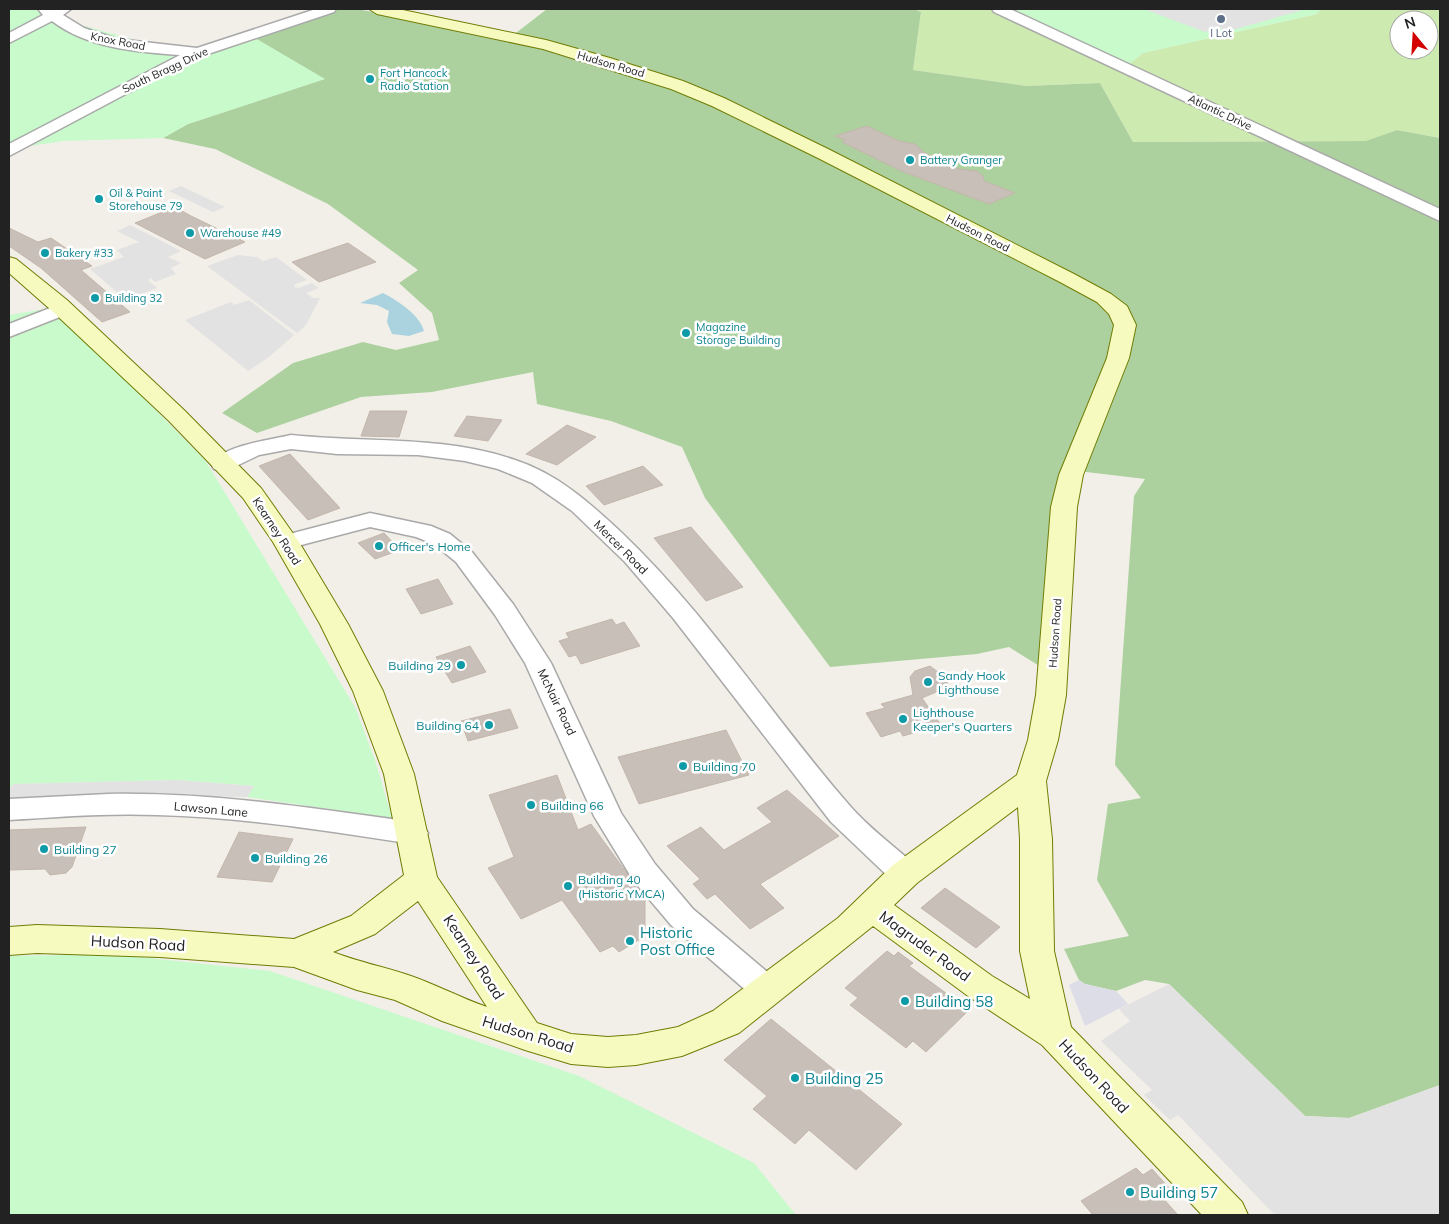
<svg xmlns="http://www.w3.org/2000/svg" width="1449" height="1224" font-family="Mulish,sans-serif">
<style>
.grass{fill:#cdebb0;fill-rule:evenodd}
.forest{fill:#add19e}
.park{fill:#c8facc}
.parking{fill:#e2e2e2}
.plaza{fill:#dddde8}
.water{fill:#aad3df}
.building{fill:#c7bfb8;stroke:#c4b6ab}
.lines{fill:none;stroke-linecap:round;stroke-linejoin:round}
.street-casing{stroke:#a9a9a9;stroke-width:3}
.secondary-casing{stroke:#707d05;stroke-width:2}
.street{fill:#fff;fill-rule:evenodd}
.secondary{fill:#f7fabf;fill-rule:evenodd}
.service-dot{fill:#5c6f8a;stroke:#fff;stroke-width:2}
.culture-dot{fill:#0f9aa8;stroke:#fff;stroke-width:2}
.labels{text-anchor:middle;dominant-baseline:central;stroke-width:5;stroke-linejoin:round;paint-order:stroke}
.far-service-label{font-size:11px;fill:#4e5e75;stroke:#fff}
.far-street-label{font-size:11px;fill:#222;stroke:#fff}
.far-culture-label{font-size:11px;fill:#0d838f;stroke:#fff;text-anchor:start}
.street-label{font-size:12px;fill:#222;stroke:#fff}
.culture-label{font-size:12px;fill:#0d838f;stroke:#fff;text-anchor:start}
.near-culture-label{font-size:15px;fill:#0d838f;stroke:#fff;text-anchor:start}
.near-street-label{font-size:15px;fill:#222;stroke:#fff}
</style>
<rect width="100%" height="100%" fill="#f2efe9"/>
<path class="grass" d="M914,9h83l127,59 19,-15 174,-39 4,-5h119v129l-43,-8 -30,11 -234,1 -33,-59 -74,3 -113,-16 8,-58zM1399,20h30v30h-30z"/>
<path class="forest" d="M327,9h29l156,27 35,-27h367l7,3 -8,58 113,16 74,-3 33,59 233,-1 31,-11 43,8v947l-91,33 -44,-2 -136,-132 -24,-4 -29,11 -31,-7 -6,-4 -15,-31 65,-13 -32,-56 11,-76 33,-6 -26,-33 19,-269 11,-17 -84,-10 -14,82 -6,116 -32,-20 -32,7 -147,13 -125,-169 -23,-51 -71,-26 -74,-17 -4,-32 -101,20 -71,5 -104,36 -35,-20 71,-50 70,-21 33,8 43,-10 -7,-27 -33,-30 19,-13 -90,-66 -113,-55 -52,-11 25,-14 136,-45 -76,-45z"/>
<path class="park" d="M9,9h47l-11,6 140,39 63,-20 77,45 -137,45 -25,14 -99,3 -55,8z
M997,9h324l-4,5 -174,39 -19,15z
M52,308l43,41 110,111 150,247 20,53 17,58 -145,-21 7,-11 -77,-6 -163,4 -5,4v-473z
M112,954l158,17 309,105 175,87 42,52h-787v-259z"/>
<path class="parking" d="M1144,9h162l-77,22 -9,-3 -15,4z
M181,186l44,21 -12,5 -44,-21z
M130,225l51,26 -13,6 13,6 -10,5 5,6 -21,8 -4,-4 -3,2 9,8 -31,12 -36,-31 34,-12 -7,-7 22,-8 -22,-11z
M238,255l19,2 6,4 13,-4 31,23 -12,4 -1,3 5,1 13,-5 7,5 -13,5 7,5h7l-14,27 -9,8 -90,-67z
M249,300l45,35 -25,22 -21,14 -63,-51 46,-18 3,3z
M177,780l77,6 -7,11 -175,-3 -63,6v-12l5,-4z
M1169,984l136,132 45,2 90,-33v130h-165l-97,-100 -8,5 -26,-25 8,-5 -51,-49 29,-20 -11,-12z"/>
<path class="plaza" d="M1079,980l6,4 31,7 12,13 -43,22 -16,-41z"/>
<path class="water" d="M383,293c14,7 37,22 41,38l-15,5 -17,-2 -5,-12 2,-11 -12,-6 -17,-2z"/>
<path class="building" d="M867,126l32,15 16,3 10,9 33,16 19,2 6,5 1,5 31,12 -26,11 -88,-33 -59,-29 3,-2 -10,-4z
M175,207l16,9 54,26 -40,17 -70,-36z
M9,228l29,14 13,-4 41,28 -11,4 49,42 -28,10 -61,-54 -32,-22z
M348,243l28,19 -57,20 -27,-20z
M370,411h37l-8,26 -38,-1z
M467,416l35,4 -14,21 -34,-5z
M567,425l29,12 -39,28 -31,-11z
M290,454l50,54 -32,12 -49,-54z
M643,466l20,19 -59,20 -18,-19z
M691,527l52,60 -37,14 -52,-63z
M384,533l16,17 -25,9 -17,-16z
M438,579l15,25 -32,10 -15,-25z
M612,619l4,6 8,-3 16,24 -59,18 -5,-9 -7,2 -10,-16 10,-3 -3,-5z
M470,646l16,26 -34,11 -16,-26z
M930,666l12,9 6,8 -7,7 -19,8 19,27 -38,11 -3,-5 -19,6 -15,-24 19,-5 -4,-4 32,-9 -3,-18 5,-6z
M510,709l8,19 -50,13 -7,-20z
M726,730l23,45 -110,29 -21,-47z
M557,775l21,55 13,-6 54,74v38l-26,16 -6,-6 -13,6 -38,-52 -41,19 -33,-51 26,-11 -25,-62z
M787,790l52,46 -79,48 24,24 -34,21 -35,-35 -8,5 -14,-15 7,-5 -33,-33 34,-19 23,23 48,-28 -15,-14z
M86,827l-14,40 -6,6 -16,2 -5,-6 -36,1v-40z
M239,832l54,7 -21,43 -55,-5z
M945,888l55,39 -24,21 -55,-40z
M887,951l7,5 4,-4 15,11 -4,3 60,44 -43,42 -13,-11 -7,7 -56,-43 8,-7 -13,-10z
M771,1019l131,105 -46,46 -47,-40 -14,14 -42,-35 14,-13 -43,-36z
M1136,1168l7,7 9,-6 18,20 -10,6 18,20h-85l-12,-14z"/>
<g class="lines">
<g class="street-casing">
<path id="street" d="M38,9h33l-8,6 21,13 33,11 80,9 119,-39h20l-2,3 -129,43 -34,15 -162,86v-12l171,-89c-43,-3 -93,-7 -128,-34l-43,22v-10l34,-18z
M992,9h18l430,200v12l-446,-209z
M63,303l7,2 3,4 -3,4 -61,24v-13z
M291,435c74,8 152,0 224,25 43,14 75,43 108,74 86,82 149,183 227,272 19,22 44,40 66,60l4,8 -4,8 -11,3 -11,-3 -63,-60 -158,-204 -48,-56 -53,-51 -40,-28 -34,-14 -33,-8 -47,-6 -81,-1 -46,-5 -32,6 -29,14 -8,2 -8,-2 -3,-5c13,-19 59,-24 80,-29z
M370,513l61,13 19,8 22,18 41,52 38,59 70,150 34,51 38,45 86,73 5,9 -5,9 -11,4 -11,-4 -86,-75 -38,-45 -39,-64 -69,-153 -30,-48 -39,-53 -22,-18 -18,-7 -46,-10 -84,22 -8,-2 -4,-5 4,-5z
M108,794c102,-2 204,14 305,28l10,3 5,8 -5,8 -10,3c-85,-13 -171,-27 -256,-29 -50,-2 -99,2 -148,5v-21z"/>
</g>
<g class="secondary-casing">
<path id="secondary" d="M369,9h29l148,31 64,18 73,23 41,17 106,52 244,124 37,20 16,12 9,19 -7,33 -46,117 -6,32 -11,188 -8,45 -12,41 6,58 2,112 17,76 171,175 6,13h-46l-160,-170 -74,-49 -95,-70 -134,107 -57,23 -46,9 -28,2 -37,-3 -46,-14 -83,-29 -47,-21 -38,-10 -63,-23 -134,-10 -123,-4 -28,2v-28l28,-2 123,4 134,10 57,-23 53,-41 -20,-101 -31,-83 -33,-67 -47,-82 -30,-44 -75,-78 -117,-110 -42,-37v-16l7,2 51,41 117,110 77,78 38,54 49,82 35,67 31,83 23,103 100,146 34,11 37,3 28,-2 42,-8 35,-16 125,-93 55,-53 124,-90 11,-35 8,-45 15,-188 8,-32 48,-117 7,-33 -5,-11 -12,-12 -37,-20 -242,-124 -106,-52 -41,-17 -128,-40 -166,-35zM1018,807l2,32v112l10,48 -38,-23 -98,-71 23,-22zM418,901l69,106c-26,-9 -50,-22 -76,-31 -26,-9 -53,-14 -78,-24l42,-18z"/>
</g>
<use href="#street" class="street"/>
<use href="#secondary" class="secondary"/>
</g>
<circle class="service-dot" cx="1221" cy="19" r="5"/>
<g class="culture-dot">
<circle cx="370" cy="79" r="5"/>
<circle cx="910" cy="160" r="5"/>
<circle cx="99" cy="199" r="5"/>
<circle cx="190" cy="233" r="5"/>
<circle cx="45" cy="253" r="5"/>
<circle cx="95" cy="298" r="5"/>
<circle cx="686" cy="333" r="5"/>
<circle cx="379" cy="546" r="5"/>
<circle cx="461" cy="665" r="5"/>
<circle cx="928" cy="682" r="5"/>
<circle cx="903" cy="719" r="5"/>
<circle cx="489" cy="725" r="5"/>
<circle cx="683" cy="766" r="5"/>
<circle cx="531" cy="805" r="5"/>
<circle cx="44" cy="849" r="5"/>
<circle cx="255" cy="858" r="5"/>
<circle cx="568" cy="886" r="5"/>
<circle cx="630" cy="941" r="5"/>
<circle cx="905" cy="1001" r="5"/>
<circle cx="795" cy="1078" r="5"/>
<circle cx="1130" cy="1192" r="5"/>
</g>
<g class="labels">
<g class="far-service-label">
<text x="1221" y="33">I Lot</text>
</g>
<g class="far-street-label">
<text transform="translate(118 41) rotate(11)">Knox Road</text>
<text transform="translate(611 64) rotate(16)">Hudson Road</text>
<text transform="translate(165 70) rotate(-25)">South Bragg Drive</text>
<text transform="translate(1220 112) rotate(25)">Atlantic Drive</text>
<text transform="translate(978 233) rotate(27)">Hudson Road</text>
<text transform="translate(1055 633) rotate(-86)">Hudson Road</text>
</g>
<g class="far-culture-label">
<text x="380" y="73">Fort Hancock<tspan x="380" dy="13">Radio Station</tspan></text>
<text x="920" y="160">Battery Granger</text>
<text x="109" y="193">Oil &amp; Paint<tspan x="109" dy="13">Storehouse 79</tspan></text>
<text x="200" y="233">Warehouse #49</text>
<text x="55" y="253">Bakery #33</text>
<text x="105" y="298">Building 32</text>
<text x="696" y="327">Magazine<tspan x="696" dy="13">Storage Building</tspan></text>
</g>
<g class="street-label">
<text transform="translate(277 531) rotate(57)">Kearney Road</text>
<text transform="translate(621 547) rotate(45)">Mercer Road</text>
<text transform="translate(557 702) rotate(64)">McNair Road</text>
<text transform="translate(211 809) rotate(5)">Lawson Lane</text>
</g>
<g class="culture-label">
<text x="389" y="546">Officer's Home</text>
<text x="451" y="665" text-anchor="end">Building 29</text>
<text x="938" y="675">Sandy Hook<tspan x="938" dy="14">Lighthouse</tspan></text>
<text x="913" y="712">Lighthouse<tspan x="913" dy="14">Keeper's Quarters</tspan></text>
<text x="479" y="725" text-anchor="end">Building 64</text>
<text x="693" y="766">Building 70</text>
<text x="541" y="805">Building 66</text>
<text x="54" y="849">Building 27</text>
<text x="265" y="858">Building 26</text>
<text x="578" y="879">Building 40<tspan x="578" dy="14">(Historic YMCA)</tspan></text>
</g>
<g class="near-culture-label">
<text x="640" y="932">Historic<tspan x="640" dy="17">Post Office</tspan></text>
<text x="915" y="1001">Building 58</text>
<text x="805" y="1078">Building 25</text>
<text x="1140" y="1192">Building 57</text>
</g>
<g class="near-street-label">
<text transform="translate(138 943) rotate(3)">Hudson Road</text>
<text transform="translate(925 946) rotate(36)">Magruder Road</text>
<text transform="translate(474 957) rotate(57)">Kearney Road</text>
<text transform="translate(528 1034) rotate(17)">Hudson Road</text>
<text transform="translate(1094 1076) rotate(47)">Hudson Road</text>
</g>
</g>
<rect width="1449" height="1224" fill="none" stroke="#222222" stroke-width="20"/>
<g transform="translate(1414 35) rotate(342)"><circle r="24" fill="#ffffff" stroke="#a7a7a7"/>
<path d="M0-4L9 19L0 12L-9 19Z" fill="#d40000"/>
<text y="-8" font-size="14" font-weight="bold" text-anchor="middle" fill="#222222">N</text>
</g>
</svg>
